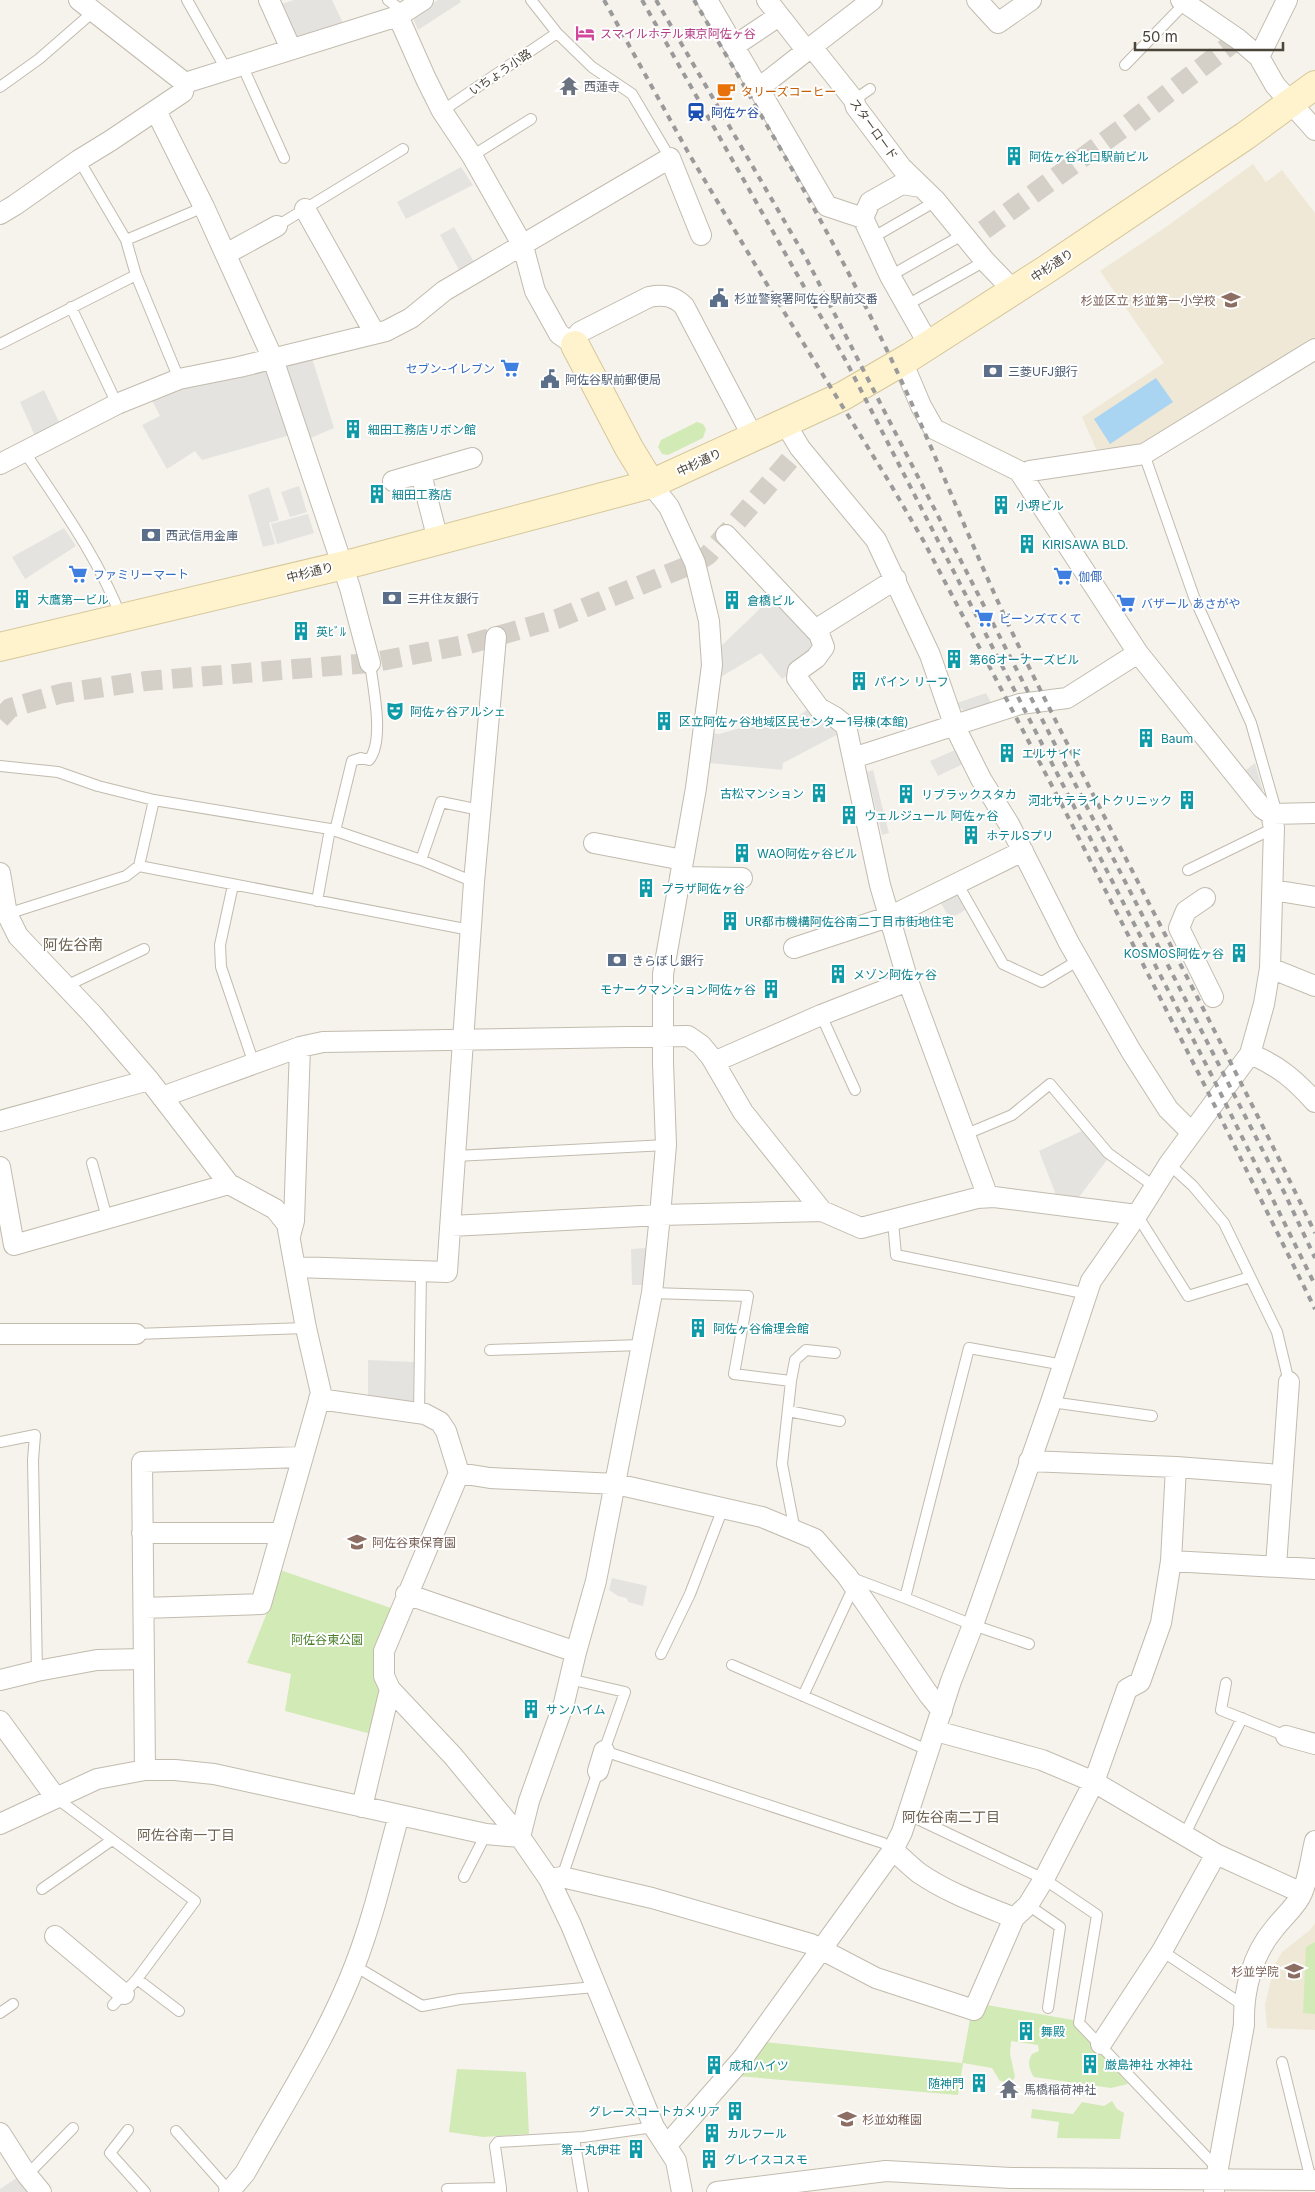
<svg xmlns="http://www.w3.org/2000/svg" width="1315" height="2192" font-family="Inter,'Noto Sans JP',sans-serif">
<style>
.education{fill:#efe8d6}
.green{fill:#d2eab5}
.parking{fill:#e5e3e0}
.water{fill:#a9d4f2}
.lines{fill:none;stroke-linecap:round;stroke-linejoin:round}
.street-tunnel{stroke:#d4d0c8;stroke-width:20;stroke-dasharray:20 10;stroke-linecap:butt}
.lane-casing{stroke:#c2bbae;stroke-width:12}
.street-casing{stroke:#c2bbae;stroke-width:22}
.secondary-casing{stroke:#d6c79b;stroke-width:30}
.lane{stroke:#fff;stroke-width:10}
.street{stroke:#fff;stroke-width:20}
.secondary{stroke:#fff3cd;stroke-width:28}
.rail{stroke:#9a9a9a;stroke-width:4;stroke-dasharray:6 6;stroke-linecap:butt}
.labels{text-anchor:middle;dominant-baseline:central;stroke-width:4;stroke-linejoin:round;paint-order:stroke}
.hotel-label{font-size:12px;fill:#b23c85;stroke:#fff;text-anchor:start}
.street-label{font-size:12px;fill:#4b4439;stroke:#fff}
.worship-label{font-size:12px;fill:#5b616d;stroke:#fff;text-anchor:start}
.food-label{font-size:12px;fill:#c56008;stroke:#fff;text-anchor:start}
.transit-label{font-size:12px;fill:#164399;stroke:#fff;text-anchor:start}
.culture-label{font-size:12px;fill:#0d838f;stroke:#fff;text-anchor:start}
.service-label{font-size:12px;fill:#4e5e75;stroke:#fff;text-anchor:start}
.education-label{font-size:12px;fill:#785e54;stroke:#fff;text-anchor:end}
.shop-label{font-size:12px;fill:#366cbe;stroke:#fff;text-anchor:start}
.park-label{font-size:12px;fill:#4a7f2a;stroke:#fff}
.neighbourhood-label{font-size:14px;fill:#6e6250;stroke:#fff}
.quarter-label{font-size:15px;fill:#6e6250;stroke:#fff}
</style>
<rect width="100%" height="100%" fill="#f6f3ec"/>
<path class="education" d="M1253,164l13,18 16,-12 33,43v125l-171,109 -48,2 -14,-32 82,-54 -64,-92 63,-42z
M1315,1923v107l-48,-2 -2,-24 10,-40 7,-12 28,-22z"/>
<path class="green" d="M697,422l6,2 3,5 -3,9 -35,17 -6,-1 -4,-7 3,-7z
M280,1570l111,38 -15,41 7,42 -12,43 -86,-23 6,-37 -44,-11 21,-53z
M1315,1942v72l-12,-1 3,-66z
M987,2005l86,15 55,64 -17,4 -77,-11c-5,-7 -7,-15 -2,-23l7,-3 -1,-6 -27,-4 -1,13 5,23 -4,6 -11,-2 -8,-13 -29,-5 -5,32 -221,-19 28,-34 197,21 9,-49z
M457,2069l69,3 3,62 -46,3 -34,-5z
M1112,2101l5,8 7,4 -4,26 -63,-1 2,-16 -28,-4 1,-9 41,5 9,-12 22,4z"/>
<path class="parking" d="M294,0h38l13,27 -50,16 -17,-38z
M438,0h22l1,2 -43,28 -6,-14z
M461,167l12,18 -67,34 -9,-17z
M454,227l20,35 -15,8 -19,-35z
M312,358l22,70 -28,12 -24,-75z
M268,366l22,69 -88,25 -7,-9 -28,18 -25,-44 18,-9 -10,-19z
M44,390l16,34 -25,12 -15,-34z
M299,486l8,26 -17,5 -9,-25z
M269,487l10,33 -10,3 6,21 -12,3 -15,-52z
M308,514l6,19 -37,11 -6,-20z
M64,528l12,18 -51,33 -13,-22z
M775,594l47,53 -24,22 -16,10 -21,-26 -42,25 -3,-27z
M986,693l7,13 -24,8 -10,-7 -2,-4z
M814,704l32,26 -63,33 -1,7 -73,-7 4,-30 6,1 49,-14 5,10 22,-11z
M955,750l8,14 -25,12 -8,-15z
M1255,763l8,28 -4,3 -17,-21z
M873,770l16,63 -7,2 -15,-63z
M958,892l9,17 -17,10 -12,-21z
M1082,1131l25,29 -31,41 -20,-6 -17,-44z
M646,1248l-4,37h-10l-1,-36z
M368,1360l46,2 -1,43 -45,-9z
M612,1578l35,8 -4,20 -15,-4 -1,-4 -9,-2 -9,-6z
M18,2177l13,15h-31v-3z"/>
<path class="water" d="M1156,378l17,24 -63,42 -16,-25z"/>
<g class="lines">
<path class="street-tunnel" d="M984,230l143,-105 111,-86
M0,719l10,-11 53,-15 83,-12 224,-18 99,-19 88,-25 138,-56 13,-8 92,-107"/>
<g class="lane-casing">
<path id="lane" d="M187,0l39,69
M388,0l16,12
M531,0l26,33 35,34 40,27 38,64
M242,65l42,93
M1125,65l60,-62
M0,87l39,-28 54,-47
M854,100l16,-11
M442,111l115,-78
M472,156l59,-37
M79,160l47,80 10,35 43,104
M277,226l126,-77
M872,238l64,-37
M126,240l78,-33
M890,276l74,-42
M907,305l78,-44
M71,307l46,97
M0,344l136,-69
M24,451c35,53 74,106 97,166
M1144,454l50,143 57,126 26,91
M0,766l58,6 40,14 56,14 176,29 91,31 53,22
M154,800l-15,66 331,64
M335,831l17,-70 9,-3 8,2c16,-20 4,-72 1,-97
M421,860l20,-58 39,8
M1188,870l86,-42
M957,883l46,81 39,18 37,-22
M233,885l-13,60 1,22 33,97
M317,901l13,-72
M7,914l119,-38 13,-10
M66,986l78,-37
M821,1015l34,75
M964,1135l48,-20 38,-31 58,69 47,34
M455,1156l211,-11
M92,1163l15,55
M1169,1164l24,22 31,37 53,109 12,50
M1137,1215l51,81 62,-19
M893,1222l3,33 192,39
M652,1293l96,3 -14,78 57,7 -9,83 13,67
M136,1334l170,-6
M490,1350l151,-5
M791,1381l4,-21 11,-10 29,3
M1051,1402l101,14
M788,1411l52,10
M419,1413l2,-143
M0,1442l35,-7 -2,25 4,211
M852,1578l53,20 64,-250 95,17
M905,1598l68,27 56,19
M661,1654l29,-60 33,-86
M732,1665l198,86
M569,1679l56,13 -21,59 279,92 10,7
M1226,1683l-5,27 65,26
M803,1696l51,-110
M56,1798l139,103 -58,78 -24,26
M907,1814l137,65 53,36 -18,108 139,146
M1184,1836l58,-118
M464,1877l22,-43
M562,1877l36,-106
M42,1889l70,-49
M1028,1905l32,22 -12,81
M1162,1951l81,54
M355,1966l67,40 38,-7 135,-12
M137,1979l42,32
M0,2013l13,-9
M1282,2062l29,118
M128,2130l-18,23 35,39
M176,2131l47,53 3,8
M574,2138l9,54
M27,2175l46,-47
M501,2188l-6,-42 3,-4 85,-5 71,-10
M447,2189l54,-1v4"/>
</g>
<g class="street-casing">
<path id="street" d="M79,0l106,83
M269,0l22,49
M707,0l120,206 36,12
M767,0l36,46 7,2 62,-48
M977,0l21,23 33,-23
M1181,0l57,39 21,18 16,28 40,45
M398,16l28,63 16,32 30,45 51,90 12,45 24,43 16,11
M734,46l45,-30
M1259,57l28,-57
M185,83l213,-67 25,-16
M759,88l51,-40 5,3 39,49 2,7 46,61 34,33 49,60 29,30
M156,111l48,96 69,152 77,229 20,75
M921,187l-19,-3 -32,18 -7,16 27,58 39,69
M305,209l69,123
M0,214l15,-9 64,-45 31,-19 73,-49 2,-9
M226,254l51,-28
M575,345v-7l5,-6 69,-35c15,-3 25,-1 35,9l69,131
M902,361l19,45 13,23 85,42 119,182 124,155 9,6 44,-1
M785,423l15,25 76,92 54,115 25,72 26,52 28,45 60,119 62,108 37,58 23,23
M0,464l117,-60 62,-25 60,-12 147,-36 25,-13 33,-27 226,-133 31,77
M421,474l17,66
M1023,477l7,-6 114,-17 171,-105
M393,481l79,-23
M726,535l93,99 5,13 -8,11 -18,13 -1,7 22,30 16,9 11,9 34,159 28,96 80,216
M815,630l81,-51
M853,758l167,-54 47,-6 71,-45
M594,843l89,17
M0,873l7,41 11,22 75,79 56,65 80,104 46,25 12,15 19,104 15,65 -60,211 -117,4
M680,877l62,1
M1273,890l42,7
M1205,898l-19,13 -7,17 34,69
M794,948l97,-32 132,-65
M1270,968l45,18
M1250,1054c28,11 45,26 65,48
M714,1062l107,-47 87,-34
M162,1097l138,-50 23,-5 365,-6 13,9 10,12 32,55 79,99 39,17 116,-30 17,-1 143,18
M0,1121l149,-41
M0,1167l14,78 215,-61
M451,1226l209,-11 162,-4
M290,1236l4,-15 6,-174
M295,1267l152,5 27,-390 22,-245
M0,1334h136
M319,1399l106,15 15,8 6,9 13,42 -75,178v25l6,13 63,67 67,81 29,42 22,46 83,202 22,34 6,31
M1029,1461l147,6 105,8
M459,1473l31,5 126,6 146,33 53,22 32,37 82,119 13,16
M142,1533h139
M1171,1561l144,8
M1276,1566l13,-184
M406,1594l170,58
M0,1680l37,-9 60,-11 47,-1
M0,1721l56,77
M936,1731l106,29 52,22 122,72 86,39
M1286,1736l29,8
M145,1770l-3,-308 161,-5
M598,1771l6,-20
M362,1807l28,-118
M0,1824l97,-45 48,-9h30l39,4 272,60 34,3
M520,1837l9,-36 35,-98 12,-51 20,-71 56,-288 8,-78 6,-70 -3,-82v-89l33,-186 16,-123 -3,-44 -14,-58 -26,-56 -18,-23
M893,1850c8,7 17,16 26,23 29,20 63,32 95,45
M549,1879l13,-2 90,21 159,46 65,34 98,32 40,-92 14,-13 16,-26 50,-97 33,-93 13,-7 21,-59 10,-62 5,-94
M55,1936l69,58
M1101,2044l61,-93 54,-97
M0,2133l27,42 14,17
M667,2145l76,-87 150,-208 9,-18 49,-151 22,-56 78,-223 40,-121 46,-66 32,-51 81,-110 14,-50 6,-36 4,-140 -3,-14
M1214,2190l30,-165c-1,-34 8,-70 30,-96 9,-12 23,-23 28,-36 7,-16 9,-36 13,-52
M229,2192l16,-19c38,-68 82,-135 110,-208 19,-49 30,-100 44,-150
M717,2192l169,-21 125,7 304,2"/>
</g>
<g class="secondary-casing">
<path id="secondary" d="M575,345l54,103 22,36
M0,647l357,-85 294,-78 192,-88 67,-39 137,-88 198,-133 70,-51"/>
</g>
<use href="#lane" class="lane"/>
<use href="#street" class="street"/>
<use href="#secondary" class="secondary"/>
<path class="rail" d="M604,0l85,154 79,132 120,194 35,60 139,265 144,283 109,221
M642,0l204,361 368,719 101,205
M656,0l151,260 478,934 30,64
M694,0c65,112 132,223 188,340 51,104 91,213 142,317 95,193 198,382 291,576"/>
</g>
<defs>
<g id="hotel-bare" transform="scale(1.5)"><path d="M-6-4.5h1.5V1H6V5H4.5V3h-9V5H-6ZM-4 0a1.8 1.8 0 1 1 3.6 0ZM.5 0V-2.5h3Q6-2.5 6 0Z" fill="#d1479c" stroke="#fff" stroke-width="2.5" paint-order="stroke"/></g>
<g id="temple-bare" transform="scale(1.5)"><path d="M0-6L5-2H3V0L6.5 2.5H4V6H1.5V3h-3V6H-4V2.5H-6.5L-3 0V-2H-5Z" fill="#6b7280" stroke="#fff" stroke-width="2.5" paint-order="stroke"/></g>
<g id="cafe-bare" transform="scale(1.5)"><path d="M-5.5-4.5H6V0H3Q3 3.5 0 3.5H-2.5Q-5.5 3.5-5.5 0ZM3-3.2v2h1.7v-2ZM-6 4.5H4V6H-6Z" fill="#e8710a" stroke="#fff" stroke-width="2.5" paint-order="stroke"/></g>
<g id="station-bare" transform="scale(1.5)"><path d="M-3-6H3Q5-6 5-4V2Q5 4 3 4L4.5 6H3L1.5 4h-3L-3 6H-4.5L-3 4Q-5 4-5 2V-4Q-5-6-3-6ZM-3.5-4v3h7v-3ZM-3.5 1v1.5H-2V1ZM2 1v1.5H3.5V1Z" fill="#1a4fb4" stroke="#fff" stroke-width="2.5" paint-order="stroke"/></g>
<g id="building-bare" transform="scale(1.5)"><path d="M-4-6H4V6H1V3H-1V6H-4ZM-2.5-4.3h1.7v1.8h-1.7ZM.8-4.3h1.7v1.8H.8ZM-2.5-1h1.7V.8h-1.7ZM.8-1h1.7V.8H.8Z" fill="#0f9aa8" stroke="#fff" stroke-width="2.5" paint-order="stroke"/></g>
<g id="civic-bare" transform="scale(1.5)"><path d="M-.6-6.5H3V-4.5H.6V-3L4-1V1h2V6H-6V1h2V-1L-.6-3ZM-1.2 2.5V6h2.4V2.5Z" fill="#5c6f8a" stroke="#fff" stroke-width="2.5" paint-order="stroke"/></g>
<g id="school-bare" transform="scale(1.5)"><path d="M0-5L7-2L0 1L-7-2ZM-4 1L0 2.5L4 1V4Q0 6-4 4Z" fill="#8d6e63" stroke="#fff" stroke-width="2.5" paint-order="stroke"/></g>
<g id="supermarket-bare" transform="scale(1.5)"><path d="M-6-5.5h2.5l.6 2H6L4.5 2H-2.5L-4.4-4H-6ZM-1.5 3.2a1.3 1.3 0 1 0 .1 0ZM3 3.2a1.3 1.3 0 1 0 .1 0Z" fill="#3f7fe0" stroke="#fff" stroke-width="2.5" paint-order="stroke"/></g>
<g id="bank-bare" transform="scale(1.5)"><path d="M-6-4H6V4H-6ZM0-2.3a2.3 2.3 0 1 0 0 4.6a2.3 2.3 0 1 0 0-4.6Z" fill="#5c6f8a" stroke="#fff" stroke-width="2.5" paint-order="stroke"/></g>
<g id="theatre-bare" transform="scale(1.5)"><path d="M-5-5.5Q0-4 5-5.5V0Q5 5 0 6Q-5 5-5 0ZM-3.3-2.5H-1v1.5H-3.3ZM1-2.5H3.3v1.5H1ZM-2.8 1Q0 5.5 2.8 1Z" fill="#0f9aa8" stroke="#fff" stroke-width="2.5" paint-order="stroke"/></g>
</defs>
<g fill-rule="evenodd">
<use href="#hotel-bare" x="585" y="33"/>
<use href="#temple-bare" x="569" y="86"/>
<use href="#cafe-bare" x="726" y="91"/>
<use href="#station-bare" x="696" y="112"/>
<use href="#building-bare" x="1014" y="156"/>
<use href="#civic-bare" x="719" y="298"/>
<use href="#school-bare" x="1231" y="300"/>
<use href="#supermarket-bare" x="510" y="368"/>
<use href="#bank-bare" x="993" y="371"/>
<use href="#civic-bare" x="550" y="379"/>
<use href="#building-bare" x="353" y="429"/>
<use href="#building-bare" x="377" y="494"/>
<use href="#building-bare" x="1001" y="505"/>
<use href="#bank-bare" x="151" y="535"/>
<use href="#building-bare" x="1027" y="544"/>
<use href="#supermarket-bare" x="78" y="574"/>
<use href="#supermarket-bare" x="1063" y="576"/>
<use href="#bank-bare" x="392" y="598"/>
<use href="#building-bare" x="22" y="599"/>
<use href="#building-bare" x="732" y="600"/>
<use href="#supermarket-bare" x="1126" y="603"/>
<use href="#supermarket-bare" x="984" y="618"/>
<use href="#building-bare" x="301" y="631"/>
<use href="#building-bare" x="954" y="659"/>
<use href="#building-bare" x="859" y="681"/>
<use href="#theatre-bare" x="395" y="711"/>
<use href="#building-bare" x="664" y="721"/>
<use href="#building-bare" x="1146" y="738"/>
<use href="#building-bare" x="1007" y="753"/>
<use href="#building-bare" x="819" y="793"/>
<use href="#building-bare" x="906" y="794"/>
<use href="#building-bare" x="1187" y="800"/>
<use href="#building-bare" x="849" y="815"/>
<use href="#building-bare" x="971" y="835"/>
<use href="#building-bare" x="742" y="853"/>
<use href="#building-bare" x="646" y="888"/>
<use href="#building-bare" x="730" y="921"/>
<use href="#building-bare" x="1239" y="953"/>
<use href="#bank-bare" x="617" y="960"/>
<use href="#building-bare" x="838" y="974"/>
<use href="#building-bare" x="771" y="989"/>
<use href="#building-bare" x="698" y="1328"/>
<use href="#school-bare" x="357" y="1542"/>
<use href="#building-bare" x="531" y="1709"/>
<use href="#school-bare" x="1294" y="1971"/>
<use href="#building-bare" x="1026" y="2031"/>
<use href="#building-bare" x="1090" y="2064"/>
<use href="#building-bare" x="714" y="2065"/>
<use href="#building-bare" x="979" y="2083"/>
<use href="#temple-bare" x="1009" y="2089"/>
<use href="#building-bare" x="735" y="2111"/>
<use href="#school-bare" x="847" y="2119"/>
<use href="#building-bare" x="712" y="2133"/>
<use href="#building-bare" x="636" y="2149"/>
<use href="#building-bare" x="709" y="2159"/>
</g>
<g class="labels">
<g class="hotel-label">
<text x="600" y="33">スマイルホテル東京阿佐ヶ谷</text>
</g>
<g class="street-label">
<text transform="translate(500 72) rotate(-34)">いちょう小路</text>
<text transform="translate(874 129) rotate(54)">スターロード</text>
<text transform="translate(1052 265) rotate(-34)">中杉通り</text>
<text transform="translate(699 462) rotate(-25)">中杉通り</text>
<text transform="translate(310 572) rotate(-14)">中杉通り</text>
</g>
<g class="worship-label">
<text x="584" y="86">西蓮寺</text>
<text x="1024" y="2089">馬橋稲荷神社</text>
</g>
<g class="food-label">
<text x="741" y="91">タリーズコーヒー</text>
</g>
<g class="transit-label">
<text x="711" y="112">阿佐ケ谷</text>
</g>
<g class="culture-label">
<text x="1029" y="156">阿佐ヶ谷北口駅前ビル</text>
<text x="368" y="429">細田工務店リボン館</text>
<text x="392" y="494">細田工務店</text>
<text x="1016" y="505">小堺ビル</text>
<text x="1042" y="544">KIRISAWA BLD.</text>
<text x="37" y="599">大鷹第一ビル</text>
<text x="747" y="600">倉橋ビル</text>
<text x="316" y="631">英ﾋﾞﾙ</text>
<text x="969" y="659">第66オーナーズビル</text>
<text x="874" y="681">パイン リーフ</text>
<text x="410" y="711">阿佐ヶ谷アルシェ</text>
<text x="679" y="721">区立阿佐ヶ谷地域区民センター1号棟(本館)</text>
<text x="1161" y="738">Baum</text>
<text x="1022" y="753">エルサイド</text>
<text x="804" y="793" text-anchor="end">古松マンション</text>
<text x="921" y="794">リブラックスタカ</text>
<text x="1172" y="800" text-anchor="end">河北サテライトクリニック</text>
<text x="864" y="815">ウェルジュール 阿佐ヶ谷</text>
<text x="986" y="835">ホテルSプリ</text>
<text x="757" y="853">WAO阿佐ヶ谷ビル</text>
<text x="661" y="888">プラザ阿佐ヶ谷</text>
<text x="745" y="921">UR都市機構阿佐谷南二丁目市街地住宅</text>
<text x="1224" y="953" text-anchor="end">KOSMOS阿佐ヶ谷</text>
<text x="853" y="974">メゾン阿佐ヶ谷</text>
<text x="756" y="989" text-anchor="end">モナークマンション阿佐ヶ谷</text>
<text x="713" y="1328">阿佐ヶ谷倫理会館</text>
<text x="546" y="1709">サンハイム</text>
<text x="1041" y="2031">舞殿</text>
<text x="1105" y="2064">厳島神社 水神社</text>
<text x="729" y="2065">成和ハイツ</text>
<text x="964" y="2083" text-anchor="end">随神門</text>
<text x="720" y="2111" text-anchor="end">グレースコートカメリア</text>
<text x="727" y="2133">カルフール</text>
<text x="621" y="2149" text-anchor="end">第一丸伊荘</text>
<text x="724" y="2159">グレイスコスモ</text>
</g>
<g class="service-label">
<text x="734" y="298">杉並警察署阿佐谷駅前交番</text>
<text x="1008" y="371">三菱UFJ銀行</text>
<text x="565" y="379">阿佐谷駅前郵便局</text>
<text x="166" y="535">西武信用金庫</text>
<text x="407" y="598">三井住友銀行</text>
<text x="632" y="960">きらぼし銀行</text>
</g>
<g class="education-label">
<text x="1216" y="300">杉並区立 杉並第一小学校</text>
<text x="372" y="1542" text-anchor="start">阿佐谷東保育園</text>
<text x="1279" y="1971">杉並学院</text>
<text x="862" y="2119" text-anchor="start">杉並幼稚園</text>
</g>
<g class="shop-label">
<text x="495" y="368" text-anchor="end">セブン-イレブン</text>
<text x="93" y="574">ファミリーマート</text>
<text x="1078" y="576">伽倻</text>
<text x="1141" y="603">バザール あさがや</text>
<text x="999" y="618">ビーンズてくて</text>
</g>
<g class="park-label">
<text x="327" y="1639">阿佐谷東公園</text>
</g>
<g class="neighbourhood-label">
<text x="951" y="1816">阿佐谷南二丁目</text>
<text x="186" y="1834">阿佐谷南一丁目</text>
</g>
<g class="quarter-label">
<text x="73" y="944">阿佐谷南</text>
</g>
</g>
<path d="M1135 42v8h148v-8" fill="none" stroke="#4b4439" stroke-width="2.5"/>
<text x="1142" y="42" font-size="15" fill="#4b4439" stroke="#ffffff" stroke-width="4" paint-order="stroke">50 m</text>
</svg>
